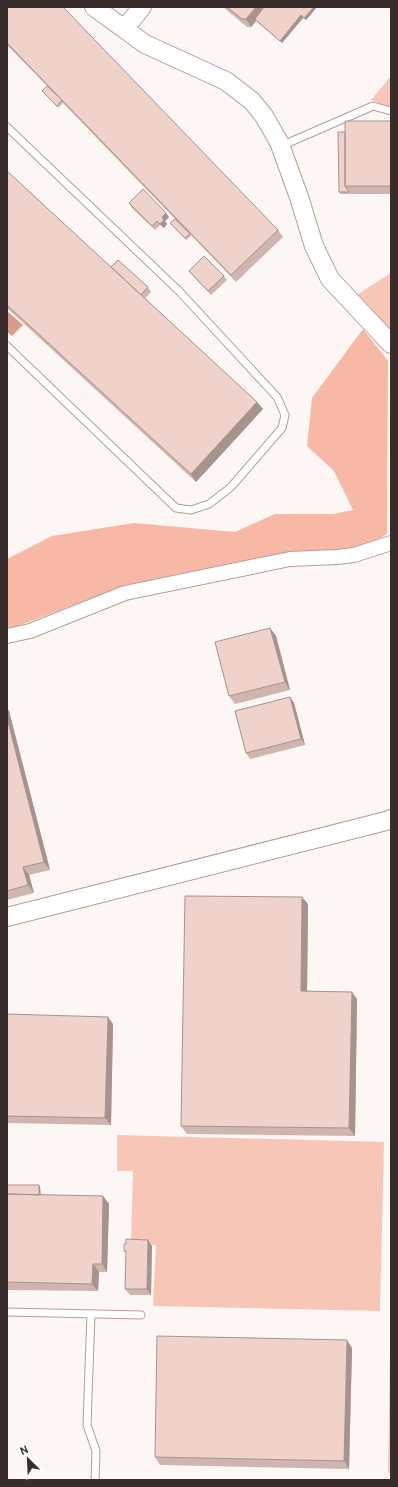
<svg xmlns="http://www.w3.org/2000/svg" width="398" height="1487" font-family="Overpass,sans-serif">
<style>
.green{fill:#f8c6b7}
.forest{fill:#f7b9a6}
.water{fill:#d89c89}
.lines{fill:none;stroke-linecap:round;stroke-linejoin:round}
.service-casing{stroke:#b89d95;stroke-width:9}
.minor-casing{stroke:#b89d95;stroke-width:16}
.tertiary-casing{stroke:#b89d95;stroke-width:20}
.service{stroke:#fff;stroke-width:7}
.minor{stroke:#fff;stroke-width:14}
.tertiary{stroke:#fff;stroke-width:18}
.wall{fill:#ceb5ad}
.shaded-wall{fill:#a7938d}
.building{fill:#efd2c9;stroke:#a7938d}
</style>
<rect width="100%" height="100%" fill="#fcf6f5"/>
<path class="green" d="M391,76v31l-20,-7z
M391,273v57l-33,-36z
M117,1135l267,7 -4,169 -227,-5 3,-61 -25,-1 2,-73h-16z
M391,1281v193l-3,-2z"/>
<path class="forest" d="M363,329l25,32 -1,173 -15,9 -37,8 -45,2 -164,32 -108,41 -11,2v-69l45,-23 82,-13 101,9 40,-18h58l20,-4 -19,-39 -27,-25 5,-48z"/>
<path class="water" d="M7,311l16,14 -11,11 -5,-4z"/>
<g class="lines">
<g class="service-casing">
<path id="service" d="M7,127l173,165 97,105 8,18 -3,13 -51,59 -22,17 -18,6 -15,-2 -169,-162
M281,146l92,-40 18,5
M7,1312l134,3
M91,1314l-4,111 9,26 -1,29"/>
</g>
<g class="minor-casing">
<path id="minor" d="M7,636l23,-5 95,-38 165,-34 47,-2 17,-2 37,-12"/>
</g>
<g class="tertiary-casing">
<path id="tertiary" d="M94,7l51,37 81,37 26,20 12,15 15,26 20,55 15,49 16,33 61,65
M125,28l17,-21
M7,917l379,-96 5,-2"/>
</g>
<use href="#service" class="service"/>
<use href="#minor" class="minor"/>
<use href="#tertiary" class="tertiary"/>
</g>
<path class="wall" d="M7,7l271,223 5,7 -47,45 -45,-47v1l-5,4 -14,-15 -2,-2 5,-4 -112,-116 -5,5 -14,-15 -2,-2 5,-5 -40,-41z
M223,7h94l-11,13 -3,-2 -21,25 -26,-22 -5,6h-4z
M391,121v73h-51l-1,-2 6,-60z
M7,171l104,96 37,20 3,5 -6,6 118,111 -67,73 -189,-174z
M129,203l40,14 -4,4 2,3 -3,4 -4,-3 -5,5 -23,-22z
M189,271l35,5 3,4 -16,15 -19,-20z
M270,628l6,8 14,54 -55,14 -6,-8z
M290,697l4,6 11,42 -55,14 -4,-6z
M7,708l2,3 41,159 -21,5 5,18 -27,7z
M308,904l-1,87 50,8 -2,137 -168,-2 -6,-8z
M7,1014l106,10 -2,101 -104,-2z
M7,1185h32l1,2 1,8 62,1 6,8 -2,68h-8l-1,19 -91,-1z
M148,1240l4,6 -1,49h-21l-5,-6 1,-36 -2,-2 2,-7z
M352,1348l-3,121 -189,-4 -5,-8z"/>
<path class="shaded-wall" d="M256,7h11l-12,12 1,2 -5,6 -5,-8z
M314,7h3l-11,13 -2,-2z
M301,15l2,3 -21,25 -2,-2z
M166,213l3,4 -4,4 2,3 -3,4 -4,-4 2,-7z
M257,402l6,7 -67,73 -5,-8z
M270,628l6,8 14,54 -5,-8z
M290,697l4,6 11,42 -4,-6z
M7,708l2,3 41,159 -6,-8 -37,-144z
M23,867l6,8 5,18 -6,-8z
M302,897l6,7 -1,95 -6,-8z
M352,992l5,7 -2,137 -6,-8z
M108,1017l5,7 -2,101 -6,-7z
M39,1185l1,2 1,15 -1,-2z
M103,1196l6,8 -2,68 -5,-8z
M148,1240l4,6 -1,49 -4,-6z
M93,1264l6,8 -1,19 -6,-7z
M347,1340l5,8 -3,121 -5,-8z"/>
<path class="building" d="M7,7h56l215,223 -47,45 -224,-232z
M227,7h29l-10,12h-4z
M264,7h50l-10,11 -3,-3 -21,26 -25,-22z
M47,86l15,14 -5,6 -15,-15z
M345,121h46v65h-46z
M338,132h7v54l4,6h-10z
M7,171l250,231 -66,72 -184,-169z
M143,189l23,24 -4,4 2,3 -4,4 -3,-3 -5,5 -23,-23z
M175,219l15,15 -5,4 -15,-15z
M204,256l20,20 -16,15 -19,-20z
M118,260l30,27 -7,8 -30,-28z
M270,628l15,54 -56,14 -14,-54z
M290,697l11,42 -55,14 -11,-42z
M7,718l37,144 -21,5 5,18 -21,6z
M185,896l117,1 -1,94 51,1 -3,136 -168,-2z
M7,1014l101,3 -3,101 -98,-2z
M7,1185h32v10l-32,-1z
M7,1194l96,2 -1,68h-9l-1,20 -85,-2z
M126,1239l22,1 -1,49h-22l1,-38h-2v-7h2z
M157,1336l190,4 -3,121 -189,-4z"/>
<rect width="398" height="1487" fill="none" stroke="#382d2a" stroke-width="16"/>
<g transform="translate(28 1459) rotate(336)" stroke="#ffffff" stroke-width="3" paint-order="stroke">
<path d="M0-3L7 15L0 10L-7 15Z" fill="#382d2a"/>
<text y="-6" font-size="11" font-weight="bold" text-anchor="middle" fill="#382d2a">N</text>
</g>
</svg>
